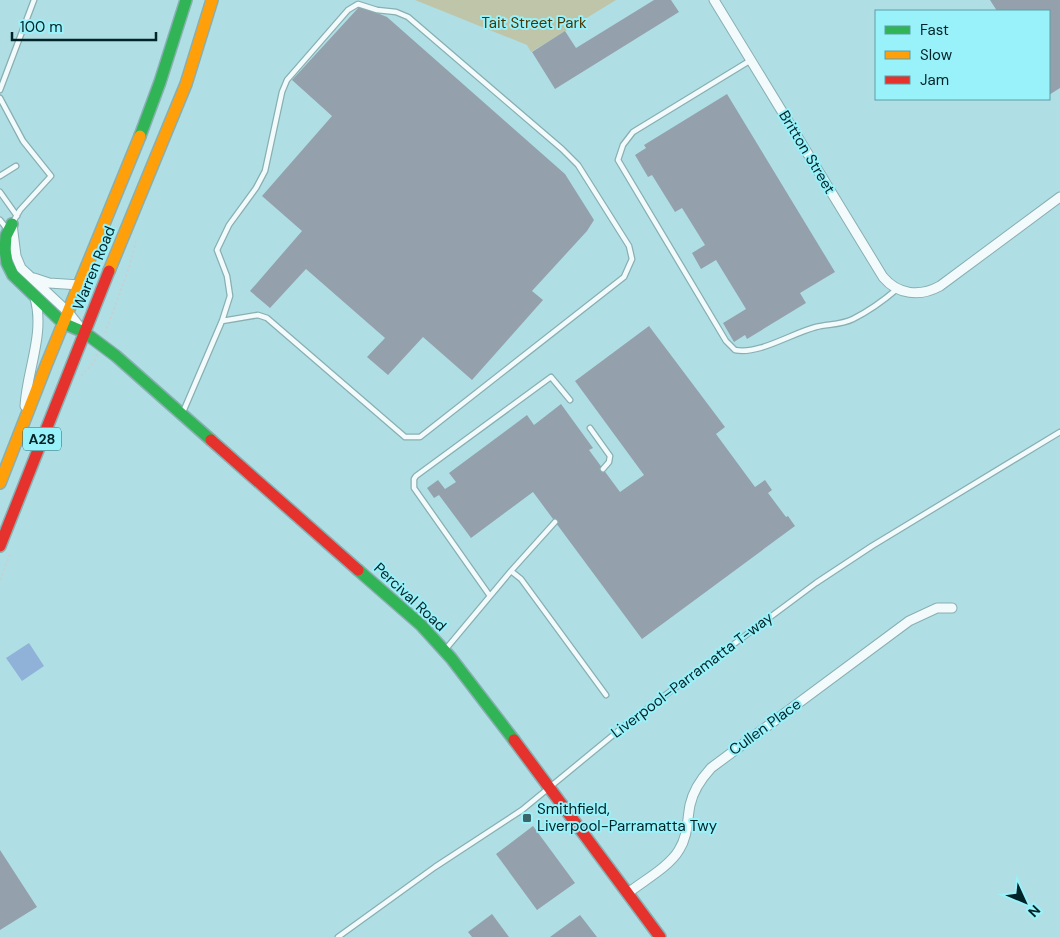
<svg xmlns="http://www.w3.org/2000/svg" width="1060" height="937" font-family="'DM Sans',sans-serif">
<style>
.green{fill:#bfc5a9}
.water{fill:#90b2d9}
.building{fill:#94a1ac}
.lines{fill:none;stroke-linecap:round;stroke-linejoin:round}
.lane-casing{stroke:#88afb2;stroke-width:7}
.street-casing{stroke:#88afb2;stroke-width:11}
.fast-casing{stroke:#88afb2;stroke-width:14}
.slow-casing{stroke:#88afb2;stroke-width:14}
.jam-casing{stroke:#88afb2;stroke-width:14}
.path{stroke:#c3d2d4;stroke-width:2;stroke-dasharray:2.5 2.5;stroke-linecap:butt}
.lane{stroke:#f3fafb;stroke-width:4.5}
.street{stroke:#f3fafb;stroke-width:9}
.fast{stroke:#30b455;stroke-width:11}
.slow{stroke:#ff9f0a;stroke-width:11}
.jam{stroke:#e5322d;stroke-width:11}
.poi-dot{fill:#3d6569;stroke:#99f1fa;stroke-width:2}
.labels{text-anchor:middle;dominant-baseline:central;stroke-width:4;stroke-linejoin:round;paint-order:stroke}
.shield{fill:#99f1fa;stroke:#2e6266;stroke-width:1}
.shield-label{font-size:14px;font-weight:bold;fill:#002427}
.park-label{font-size:15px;fill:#4b3602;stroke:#99f1fa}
.street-label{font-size:15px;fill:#002427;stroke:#99f1fa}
.poi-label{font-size:15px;fill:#002427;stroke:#99f1fa;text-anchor:start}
</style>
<rect width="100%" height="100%" fill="#afdfe4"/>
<path class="green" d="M415,0h201l-85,52 -4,-7z"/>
<path class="water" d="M29,643l15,23 -22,15 -16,-23z"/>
<path class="building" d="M654,0h17l8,12 -124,77 -23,-37 33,-21 11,17z
M990,0h70v88l-11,7v-84h-52z
M360,6l27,11 178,157 29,46 -7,11 -55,60 11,9 -71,80 -49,-43 -35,38 -21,-18 18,-19 -79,-69 -36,39 -20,-17 52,-60 -40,-35 70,-80 -40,-36z
M727,94l108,178 -35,21 6,10 -59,36 -2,-4 -11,7 -11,-19 23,-14 -30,-49 -15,9 -9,-16 13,-8 -23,-37 -7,4 -23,-37 -4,2 -13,-22 11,-7 -2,-3z
M649,326l76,101 -9,7 39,53 10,-7 7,10 -4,3 18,24 2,-1 7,10 -153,113 -109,-147 -62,46 -32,-43 -5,3 -7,-10 11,-8 7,9 11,-7 -7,-9 78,-58 7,10 27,-21 32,44 -4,2 31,42 24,-17 -69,-94z
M533,826l42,57 -38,27 -41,-56z
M0,850l37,57 -37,23z
M492,914l17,23h-37l-4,-5z
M580,915l17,22h-47z"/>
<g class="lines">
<g class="lane-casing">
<path id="lane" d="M751,60l-118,72 -10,13 -5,15 108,181 9,9c24,5 57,-17 81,-23 12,-3 25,-2 37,-8 16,-8 30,-18 44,-30
M0,90l34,-90
M0,98l23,43 28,35 -31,34 -7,12
M0,176l16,-10
M0,192l17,24
M0,220l7,9
M183,412l39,-91 8,-25 -3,-20 -10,-26 12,-25 27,-37 9,-17 17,-79 5,-12 61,-70 10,-6 19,6 19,2 12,5 154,132 16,16 51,81 3,13 -8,18 -204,160h-15l-138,-119 -9,-3 -36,6
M590,428l20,28 -1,6 -6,7
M511,571l10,8 85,116
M490,596l-76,-108v-9l2,-3 135,-99 19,23
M445,650l66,-79 44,-49
M338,937l97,-70 87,-57 107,-88 187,-139 56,-37 188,-114"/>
</g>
<g class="street-casing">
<path id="street" d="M714,0l169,277c15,18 37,20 57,9l120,-89
M12,224l4,32 5,12 47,44 15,19
M34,278l15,5 31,2
M25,406c2,-36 20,-72 10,-108
M628,893c15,-12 41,-26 51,-43 9,-14 8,-29 11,-45 3,-14 11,-26 21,-37l198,-147 28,-13h15"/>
</g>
<g class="fast-casing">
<path id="fast" d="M140,136l20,-54 26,-82
M12,224l-6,12 -1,14 2,13 6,12 50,48 21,9 32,24 95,84
M358,570l63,55 30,33 63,82"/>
</g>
<g class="slow-casing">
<path id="slow" d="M109,271l77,-187 26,-84
M0,483l47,-120 93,-227"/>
</g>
<g class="jam-casing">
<path id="jam" d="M211,440l147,130
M0,546l109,-275
M514,740l146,197"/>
</g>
<path class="path" d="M105,333l25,-68 6,-24
M81,376l13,-14 3,-8
M0,580l10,-26"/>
<use href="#lane" class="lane"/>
<use href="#street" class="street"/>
<use href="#fast" class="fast"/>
<use href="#slow" class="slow"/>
<use href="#jam" class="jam"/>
</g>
<rect class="poi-dot" x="522" y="813" width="10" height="10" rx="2.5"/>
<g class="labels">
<rect class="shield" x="23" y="427.5" width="38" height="23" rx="4"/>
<g class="shield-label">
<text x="42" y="439">A28</text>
</g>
<g class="park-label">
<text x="534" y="23">Tait Street Park</text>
</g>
<g class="street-label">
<text transform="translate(807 152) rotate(59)">Britton Street</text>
<text transform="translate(94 268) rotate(-68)">Warren Road</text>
<text transform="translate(410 597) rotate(43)">Percival Road</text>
<text transform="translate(692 675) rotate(-37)">Liverpool–Parramatta T-way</text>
<text transform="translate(765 727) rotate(-36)">Cullen Place</text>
</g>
<g class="poi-label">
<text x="537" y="809">Smithfield,<tspan x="537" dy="17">Liverpool-Parramatta Twy</tspan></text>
</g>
</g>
<rect x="875" y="10" width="175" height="90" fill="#99f1fa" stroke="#5c9fa6"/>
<rect x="885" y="26" width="25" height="8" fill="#30b455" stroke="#5c9fa6"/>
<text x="920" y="35" font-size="15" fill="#002427">Fast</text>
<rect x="885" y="51" width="25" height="8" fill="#ff9f0a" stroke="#5c9fa6"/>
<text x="920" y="60" font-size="15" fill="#002427">Slow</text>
<rect x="885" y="76" width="25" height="8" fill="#e5322d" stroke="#5c9fa6"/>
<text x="920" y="85" font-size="15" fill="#002427">Jam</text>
<g transform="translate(1025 902) rotate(134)" stroke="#99f1fa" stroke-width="4" paint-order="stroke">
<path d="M0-4L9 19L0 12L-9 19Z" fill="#002427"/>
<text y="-8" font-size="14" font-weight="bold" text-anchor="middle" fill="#002427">N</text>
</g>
<path d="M12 32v8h144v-8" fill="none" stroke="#002427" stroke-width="2.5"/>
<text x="20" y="32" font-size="15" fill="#002427" stroke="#99f1fa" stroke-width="4" paint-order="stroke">100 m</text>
</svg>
